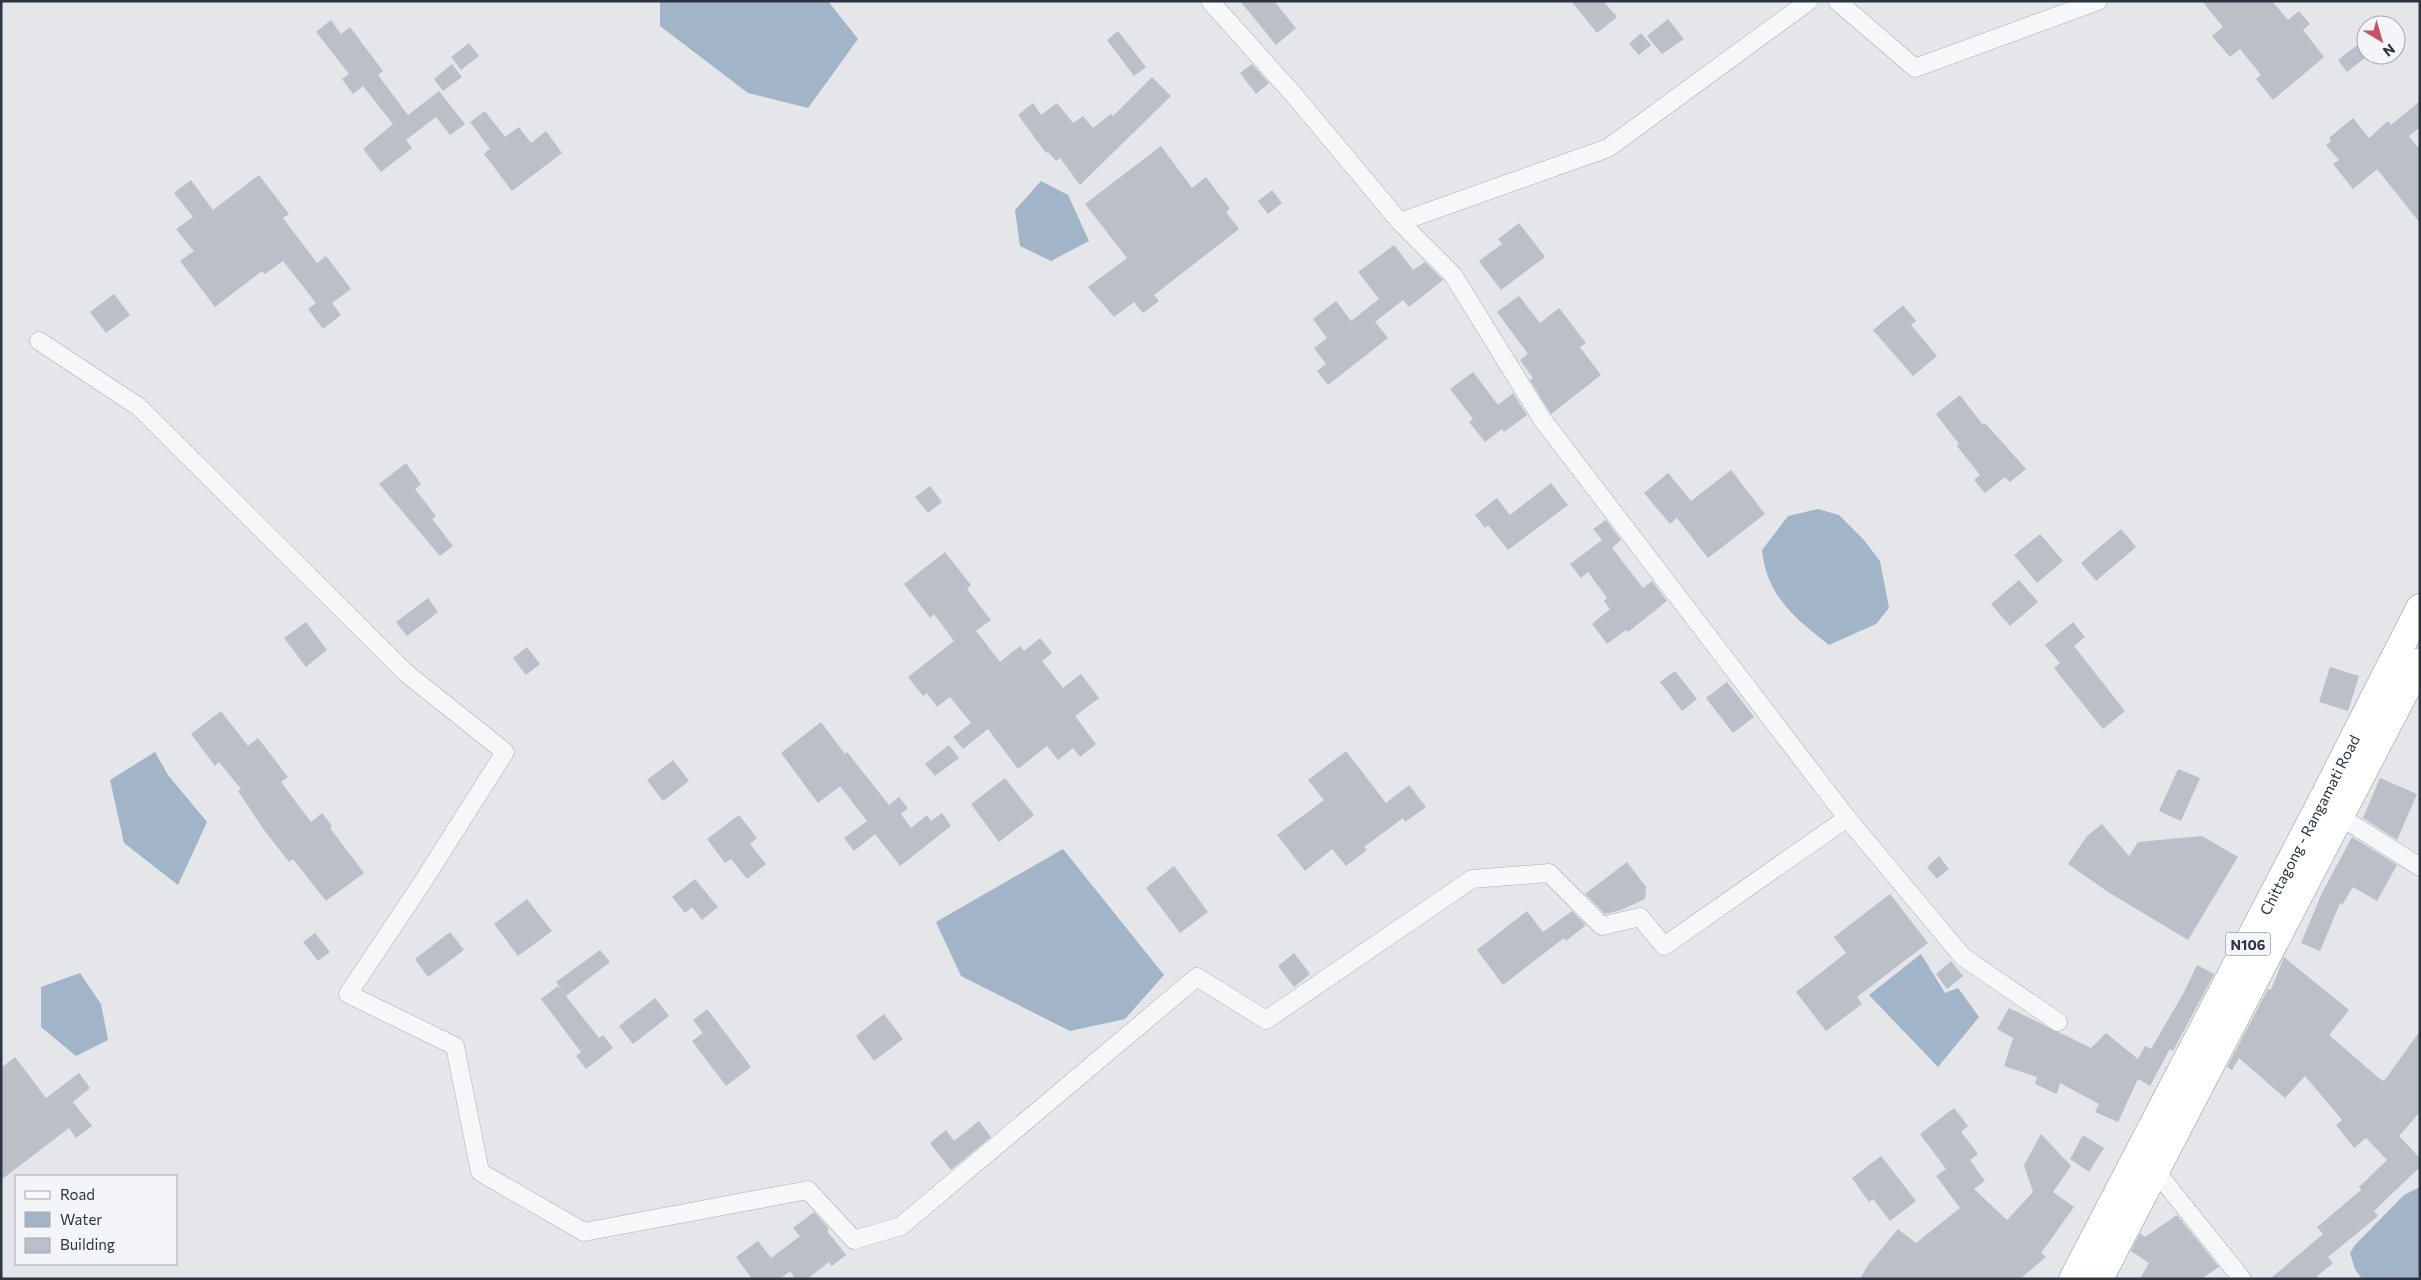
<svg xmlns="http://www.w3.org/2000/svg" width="2421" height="1280" font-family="Commissioner,sans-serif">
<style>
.water{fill:#a2b4c7}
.building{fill:#bbbfc7}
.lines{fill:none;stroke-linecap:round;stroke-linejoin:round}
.street-casing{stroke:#a9adb4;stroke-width:19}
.highway-casing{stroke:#8c94a0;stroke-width:29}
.street{stroke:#f6f7f9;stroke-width:18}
.highway{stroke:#fff;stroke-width:28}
.labels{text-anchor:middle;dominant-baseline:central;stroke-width:4.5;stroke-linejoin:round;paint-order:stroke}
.shield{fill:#f3f5f8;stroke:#686e79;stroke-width:1}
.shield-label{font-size:14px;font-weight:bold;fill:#2c3442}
.street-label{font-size:15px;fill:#2c3442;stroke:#f3f5f8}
</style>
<rect width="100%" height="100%" fill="#e4e6ea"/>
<path class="water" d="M660,1h168l30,38 -50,69 -60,-15 -88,-67z
M1041,181l27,14 21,46 -38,20 -31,-15 -5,-36z
M1818,509l21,6 24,24 17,22 9,47 -13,16 -47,21c-34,-27 -62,-48 -67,-95l26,-34z
M155,752l13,23 39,47 -29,63 -54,-42 -14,-63z
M1063,849l101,126 -39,44 -55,12 -109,-55 -25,-54z
M1921,954l24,39 13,-5 21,29 -41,50 -69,-72z
M80,973l21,31 7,36 -32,16 -35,-29v-40z
M2420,1187v88l-3,4h-55l-7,-10 -5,-16 5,-8 49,-50z"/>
<path class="building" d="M1240,1h34l22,27 -20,17z
M1571,1h32l14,16 -20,16z
M2202,1h70l16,19 11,-9 11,13 -7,6 21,27 -51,43 -17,-21 5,-4 -21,-26 -10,8 -18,-21 11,-9z
M1668,19l16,20 -22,15 -15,-18z
M331,20l10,14 9,-7 33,44 -5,4 30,40 31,-24 26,33 -15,11 -14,-18 -30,23 6,8 -31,24 -18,-23 30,-25 -30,-38 -10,8 -11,-15 7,-5 -33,-42z
M1118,31l28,36 -12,9 -27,-36z
M1641,33l10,12 -12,10 -10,-11z
M2366,38v19l-19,15 -9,-12z
M469,43l10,13 -18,14 -10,-13z
M452,64l10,13 -19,14 -9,-12z
M1252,64l17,19 -13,11 -16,-21z
M1152,77l19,19 -91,89 -20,-27 -4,3 -8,-9 -2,1 -28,-38 15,-12 8,12 16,-12 16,20 10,-7 10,12 18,-14 2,2z
M2420,101v26l-11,9 11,14v73l-43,-54 -24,20 -20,-25 6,-4 -13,-15 5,-4 -2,-3 24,-20 16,20 19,-17 3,4z
M485,111l20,26 14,-10 12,16 15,-12 16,22 -50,38 -28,-37 6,-5 -20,-27z
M1161,146l31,42 14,-11 24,32 -4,3 13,17 -85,66 5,6 -16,12 -9,-11 -20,15 -26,-30 39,-29 -42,-54z
M259,175l30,39 -6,4 34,45 9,-7 25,33 -19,14 9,12 -18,14 -15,-20 8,-6 -33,-42 -18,13 -3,-3 -47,36 -35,-46 14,-10 -18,-22 17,-12 -19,-24 17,-13 22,30z
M1272,190l10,13 -14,11 -10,-13z
M1519,223l26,34 -44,33 -22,-29 23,-17 -4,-5z
M1394,245l19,25 12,-8 18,18 -34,27 -6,-7 -28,22 13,16 -60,47 -11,-14 9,-7 -12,-16 13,-10 -14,-19 23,-18 15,20 28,-22 -21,-27z
M114,294l16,21 -24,18 -16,-21z
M1519,296l21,27 19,-15 27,35 -6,4 21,28 -50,39 -21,-34 3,-2 -13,-18 8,-6 -31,-42z
M1903,305l13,16 -5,4 26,31 -24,20 -40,-46z
M1473,372l25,33 15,-12 14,22 -23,17 -2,-3 -17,13 -16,-20 4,-3 -23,-30z
M1960,395l23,30 2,-2 41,46 -16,13 -5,-5 -20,16 -11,-13 6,-5 -23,-29 2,-2 -23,-30z
M406,463l15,21 -6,5 21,27 -4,3 21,27 -13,10 -61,-72z
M1731,470l34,44 -57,44 -31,-40 -7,6 -26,-31 24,-20 23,28z
M1551,483l17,22 -60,45 -20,-25 -3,3 -10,-13 22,-17 13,17z
M930,486l12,16 -14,11 -13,-16z
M1606,520l15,20 -9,8 31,40 9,-7 15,20 -39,31 -2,-2 -19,14 -15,-20 18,-15 -6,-8 3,-3 -19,-26 -7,6 -11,-14 32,-24 -9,-11z
M2121,529l15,18 -40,34 -15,-18z
M2040,534l23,27 -26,22 -23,-28z
M945,552l26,33 -4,4 24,31 -15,11 24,31 20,-16 4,5 16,-13 12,15 -10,8 21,27 18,-14 18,24 -24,18 21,28 -16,13 -7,-9 -15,12 -11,-14 -29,23 -30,-40 -25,20 -10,-12 18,-14 -21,-26 -13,10 -10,-14 -4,3 -15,-19 46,-36 -20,-27 -4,4 -26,-34z
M2019,580l19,22 -28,24 -19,-22z
M428,598l10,14 -31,24 -11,-14z
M306,622l21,28 -21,17 -22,-29z
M2073,622l12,15 -11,9 51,65 -22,18 -49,-61 6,-5 -15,-18z
M527,647l13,17 -14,11 -13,-17z
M2330,667l29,9 -11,35 -29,-9z
M1675,671l22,28 -15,12 -22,-29z
M1727,682l27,35 -21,16 -27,-35z
M221,711l27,35 10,-8 30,39 -7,5 30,40 11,-9 10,13 -2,2 34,45 -38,28 -33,-42 -4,3 -25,-32 -26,-39 3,-2 -22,-27 -4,4 -24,-32z
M821,722l24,32 2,-2 42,53 10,-8 9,11 -7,6 10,14 16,-13 4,6 11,-8 9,13 -51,40 -25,-32 -21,17 -10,-13 23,-17 -27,-35 -22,17 -37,-50z
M949,745l10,13 -24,18 -10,-12z
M1346,751l40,52 23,-18 17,22 -21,15 -2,-4 -39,29 3,3 -21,16 -14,-17 -27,22 -28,-36 47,-35 -16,-20z
M673,760l16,21 -26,20 -16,-21z
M2178,769l22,9 -19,43 -22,-10z
M1005,778l29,37 -35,27 -28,-38z
M2380,778l37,16 -20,46 -34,-22z
M739,815l18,23 -7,6 16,20 -19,15 -16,-20 -6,4 -18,-24z
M2102,824l27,32 9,-14 64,-6 36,21 -50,83 -80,-48 -40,-28 19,-28z
M2352,837l45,28 -20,36 -24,-14 -11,18 -2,-2 -20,48 -19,-8 21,-50z
M1939,856l10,13 -12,10 -10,-12z
M1627,862l19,25 -1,12 -24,11 -16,4 -20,-20z
M1174,866l34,46 -28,21 -34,-45z
M695,879l23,28 -16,13 -10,-13 -7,6 -13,-16z
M1890,894l38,49 -71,54 5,7 -36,27 -30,-39 50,-39 -12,-16z
M527,899l25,32 -34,25 -24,-32z
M1527,911l16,21 29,-21 14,14 -20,16 -2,-3 -61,47 -26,-35z
M450,932l14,18 -36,27 -13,-18z
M315,933l15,19 -12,9 -15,-19z
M600,950l10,12 -44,34 -10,-14z
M1294,953l16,21 -16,13 -16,-21z
M2284,957l65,53 -20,25 51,44 4,2 36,-50v81l-21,24 21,22v9l-46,44 4,5 -50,41 5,6 -19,16h-44l53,-45 -6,-7 44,-37 -2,-3 28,-27 -21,-22 -12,10 -18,-23 6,-5 -37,-44 -20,22 -46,-40 -7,12 -5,-3 41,-78 3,1z
M1951,961l12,15 -16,13 -11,-15z
M2197,965l17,9 -1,2 -40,75 -3,-2 -20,37 -12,-7 -20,43 -23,-10 4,-8 -39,-21 -3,11 -22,-10 2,-7 -33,-11 9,-28 -16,-9 12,-21 82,40 15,-15 32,26 7,-13 6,3 32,-55z
M558,986l41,52 4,-3 10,13 -27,21 -10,-13 5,-4 -40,-53z
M655,998l14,18 -36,28 -14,-18z
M706,1010h2l43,57 -25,19 -34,-45 11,-8 -10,-13z
M884,1014l19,25 -29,22 -18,-25z
M15,1057l31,41 33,-25 11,15 -17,14 19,24 -16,12 -7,-10 -68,52v-112z
M1954,1108l14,18 -7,6 17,22 -8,6 15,21 -11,8 33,31 26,-28 -9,-27 17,-31 30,32 -18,26 21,15 -33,46 5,4 -26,22h-160l8,-14 30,-36 18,14 44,-35 -24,-32 10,-7 -26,-35z
M979,1121l12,16 -40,33 -21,-27 16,-13 8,11z
M2083,1135l21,13 -15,24 -19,-13z
M1881,1156l35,45 -26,20 -17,-22 -4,3 -17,-24z
M814,1212l15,17 -2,2 19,24 -14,11 -3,-4 -22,17h-12l-5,-8 -10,8h-28l-16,-22 22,-16 13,17 29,-22 -7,-8z
M2177,1215l42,52 -18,12h-61l9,-16 -18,-12 9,-18 5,4z"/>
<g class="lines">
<g class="street-casing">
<path id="street" d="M1210,1l84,94 106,127 53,53 89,144 305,399 116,139 95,65
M1837,1l78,67 183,-67
M1400,222l208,-74 201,-147
M39,341l100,66 267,266 99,79 -83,131 -74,111 107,52 25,126 104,60 224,-42 46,50 47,-14 296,-249 69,43 206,-141 77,-6 53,53 38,-9 24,29 183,-128
M2339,816l81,51
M2155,1170l87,109"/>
</g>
<g class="highway-casing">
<g id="highway">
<path id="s1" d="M2073,1279l249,-478 98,-193"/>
<path d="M2099,1279l321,-617"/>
</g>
</g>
<use href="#street" class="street"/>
<use href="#highway" class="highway"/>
</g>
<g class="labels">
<rect class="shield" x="2225.5" y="932.5" width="45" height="23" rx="4"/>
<g class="shield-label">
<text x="2248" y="944">N106</text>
</g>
<g class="street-label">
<text stroke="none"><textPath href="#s1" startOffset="512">Chittagong - Rangamati Road</textPath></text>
</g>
</g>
<rect width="2421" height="1280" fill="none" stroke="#2c3442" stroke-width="5"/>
<rect x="15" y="1175" width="162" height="90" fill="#f3f5f8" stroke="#a3a8af"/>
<rect x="25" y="1191" width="25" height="8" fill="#f6f7f9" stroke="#a3a8af"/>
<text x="60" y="1200" font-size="15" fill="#2c3442">Road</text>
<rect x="25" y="1212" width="25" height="15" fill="#a2b4c7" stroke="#a3a8af"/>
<text x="60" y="1225" font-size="15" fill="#2c3442">Water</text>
<rect x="25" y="1238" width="25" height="15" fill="#bbbfc7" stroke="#a3a8af"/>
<text x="60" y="1250" font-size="15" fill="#2c3442">Building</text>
<g transform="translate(2381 40) rotate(142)"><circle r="24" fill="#f3f5f8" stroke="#a3a8af"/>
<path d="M0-4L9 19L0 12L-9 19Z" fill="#c55364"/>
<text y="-8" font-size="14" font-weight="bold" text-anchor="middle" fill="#2c3442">N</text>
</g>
</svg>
